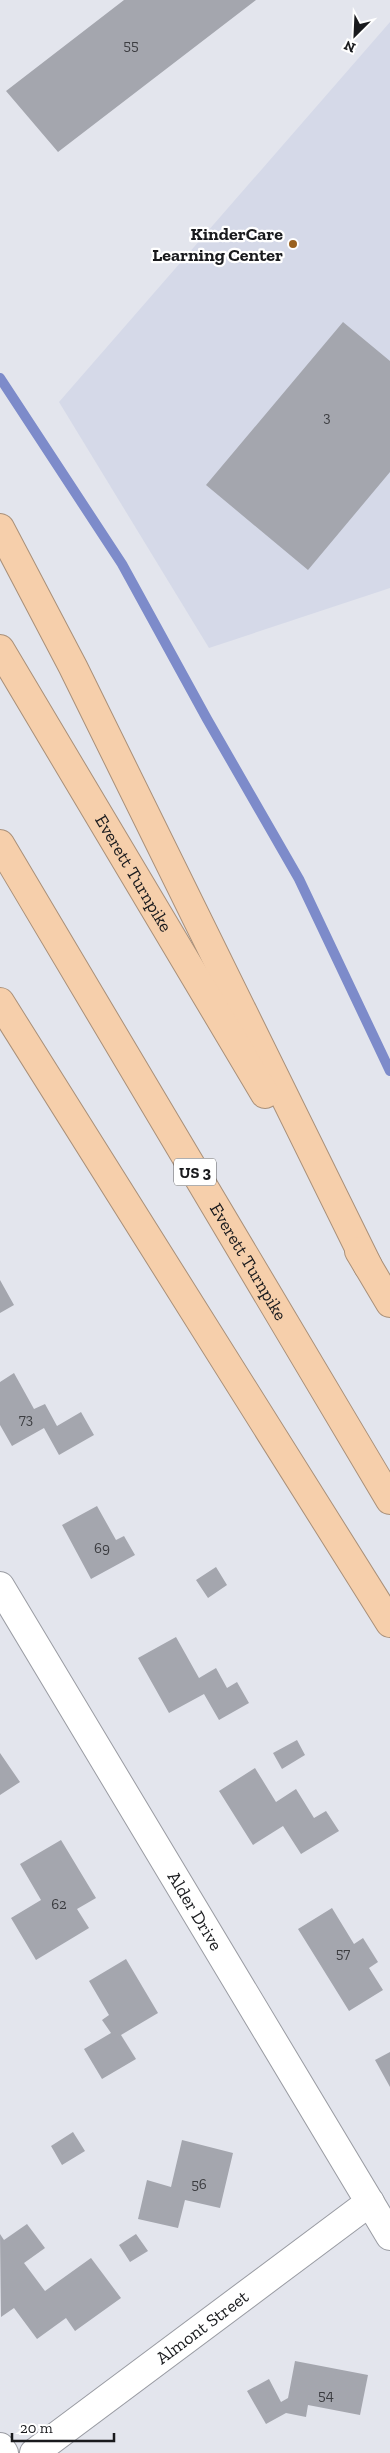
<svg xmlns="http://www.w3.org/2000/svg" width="390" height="2453" font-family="'Zilla Slab',serif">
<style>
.built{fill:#d5d9e8}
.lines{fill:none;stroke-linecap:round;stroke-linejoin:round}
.stream{stroke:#7d8bca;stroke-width:10}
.building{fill:#a4a6ae}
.minor-casing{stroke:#9a9ca3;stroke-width:30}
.motorway-casing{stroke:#a99079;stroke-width:30}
.minor{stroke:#fff;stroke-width:28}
.motorway{stroke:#f6cfab;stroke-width:28}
.poi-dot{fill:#9a611f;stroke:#fff;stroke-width:2}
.labels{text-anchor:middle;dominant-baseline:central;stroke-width:4.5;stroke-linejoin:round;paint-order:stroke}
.number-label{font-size:15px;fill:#3c3d41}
.shield{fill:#fff;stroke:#5e5f61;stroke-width:1}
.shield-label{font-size:16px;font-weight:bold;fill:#191a1d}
.poi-label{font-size:18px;font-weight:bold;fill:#191a1d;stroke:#fff;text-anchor:end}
.street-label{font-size:18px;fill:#191a1d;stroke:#fff}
</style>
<rect width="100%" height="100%" fill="#e3e5ed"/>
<path class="built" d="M390,22v566l-181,60 -150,-246z"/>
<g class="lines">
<path class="stream" d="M0,378l122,186 85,155 92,160 91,192"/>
</g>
<path class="building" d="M124,0h132l-198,152 -52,-61z
M343,322l47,39v111l-82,98 -102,-85z
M0,1280l14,25 -14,8z
M14,1373l20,36 11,-5 12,22 24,-14 13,23 -35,20 -15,-27 -32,18 -12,-21v-43z
M97,1506l19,34 8,-4 11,19 -44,24 -29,-54z
M216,1567l11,18 -19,13 -12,-18z
M176,1637l23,41 17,-10 11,20 10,-6 12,21 -30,17 -15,-26 -35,19 -31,-55z
M297,1740l8,15 -23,14 -9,-16z
M0,1753l20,29 -20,13z
M255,1768l21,34 20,-13 18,29 12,-7 13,20 -38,23 -18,-28 -30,19 -34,-54z
M61,1840l35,58 -19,11 12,19 -53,32 -25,-42 30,-18 -21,-36z
M332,1908l22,36 9,-6 15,24 -9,6 14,22 -34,21 -51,-82z
M126,1959l32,54 -37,22 15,24 -34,20 -18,-30 27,-16 -9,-13 7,-5 -20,-34z
M390,2052v35l-15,-27z
M73,2132l12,19 -23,14 -11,-19z
M182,2140l51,13 -13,55 -35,-8 -7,28 -40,-9 9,-39 24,7z
M27,2224l18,24 -21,15 21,28 46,-33 30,40 -46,33 -9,-13 -29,21 -23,-31 -13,9 -1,-83 4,6z
M136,2234l12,17 -18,11 -11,-17z
M295,2361l73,14 -8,40 -52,-10 -2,12 -20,-4 -20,11 -19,-33 22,-12 12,23 7,-4z"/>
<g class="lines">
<g class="minor-casing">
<g id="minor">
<path id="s1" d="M0,1586l390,650"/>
<path d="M0,2447l4,6"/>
<path id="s2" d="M34,2453l336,-251"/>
</g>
</g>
<g class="motorway-casing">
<g id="motorway">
<path d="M0,528l73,139 295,599"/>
<path id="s3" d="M0,649l265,445"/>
<path id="s4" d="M0,844l390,656"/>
<path d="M0,1002l390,621"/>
<path d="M359,1251l31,52"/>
</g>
</g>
<use href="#minor" class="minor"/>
<use href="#motorway" class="motorway"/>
</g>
<circle class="poi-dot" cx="293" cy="244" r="5"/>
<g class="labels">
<g class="number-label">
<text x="131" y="45">55</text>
<text x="327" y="417">3</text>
<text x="26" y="1419">73</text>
<text x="102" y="1548">69</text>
<text x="59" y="1904">62</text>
<text x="343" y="1953">57</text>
<text x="199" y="2184">56</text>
<text x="326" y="2395">54</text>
</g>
<rect class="shield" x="174" y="1158.5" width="42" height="27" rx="4"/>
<g class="shield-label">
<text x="195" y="1172">US 3</text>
</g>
<g class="poi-label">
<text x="283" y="234">KinderCare<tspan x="283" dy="21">Learning Center</tspan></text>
</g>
<g class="street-label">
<text stroke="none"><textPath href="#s3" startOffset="261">Everett Turnpike</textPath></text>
<text stroke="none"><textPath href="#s4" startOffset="486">Everett Turnpike</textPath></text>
<text stroke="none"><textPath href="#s1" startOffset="379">Alder Drive</textPath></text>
<text stroke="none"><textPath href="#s2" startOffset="210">Almont Street</textPath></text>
</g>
</g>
<g transform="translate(355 35) rotate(204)" stroke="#ffffff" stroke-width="4" paint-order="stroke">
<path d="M0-4L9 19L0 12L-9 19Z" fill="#191a1d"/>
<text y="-8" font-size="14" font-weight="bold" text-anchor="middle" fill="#191a1d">N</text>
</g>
<path d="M12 2433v8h102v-8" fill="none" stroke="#191a1d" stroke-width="2.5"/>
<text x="20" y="2433" font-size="15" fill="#191a1d" stroke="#ffffff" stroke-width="4" paint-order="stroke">20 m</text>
</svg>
